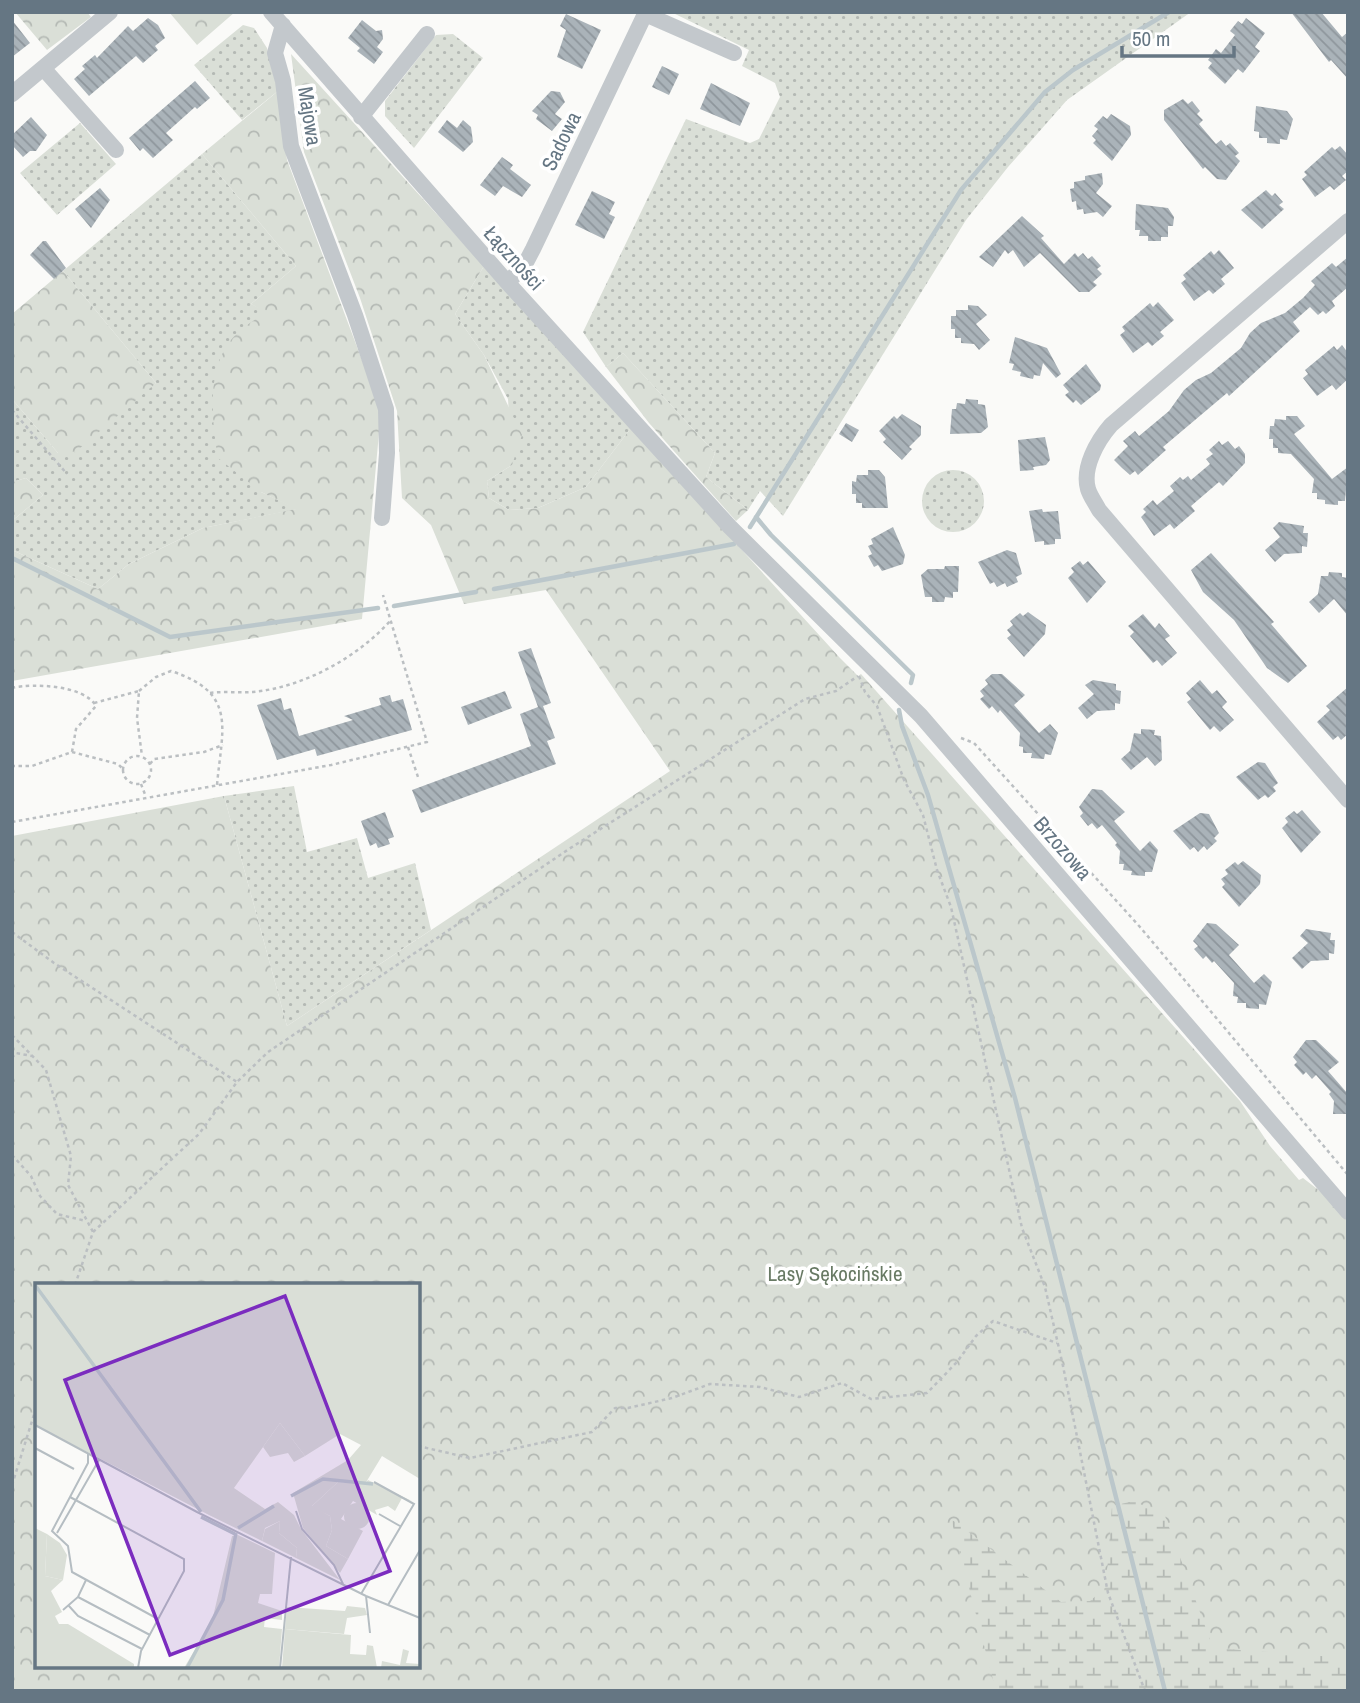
<svg xmlns="http://www.w3.org/2000/svg" width="1360" height="1703" font-family="'Archivo Narrow',sans-serif">
<style>
.grass{fill:url(#grass-dots)}
.forest{fill:url(#forest-crowns);fill-rule:evenodd}
.wetland{fill:url(#wetland-marsh)}
.lines{fill:none;stroke-linecap:round;stroke-linejoin:round}
.stream{stroke:#bbc7cb;stroke-width:4.5}
.building{fill:url(#building-back-hatch)}
.path{stroke:#bbbfc2;stroke-width:2.5;stroke-dasharray:3.5 3.5;stroke-linecap:butt}
.minor{stroke:#c3c8cc;stroke-width:16}
.labels{text-anchor:middle;dominant-baseline:central;stroke-width:7;stroke-linejoin:round;paint-order:stroke}
.street-label{font-size:21px;fill:#657683;stroke:#fff}
.park-label{font-size:21px;fill:#687a64;stroke:#fff}
.inset-river{fill:none;stroke:#bbc7cb;stroke-width:3.5}
.inset-road{fill:none;stroke:#b5bdc2;stroke-width:2}
.view{fill:#7b2cbf;fill-opacity:0.15;stroke:#7b2cbf;stroke-width:3.5}
.inset-edge{fill:none;stroke:#657683;stroke-width:3.5}
</style>
<defs>
<pattern id="grass-dots" width="8" height="8" patternUnits="userSpaceOnUse" patternTransform="scale(1.75)"><rect width="8" height="8" fill="#dadfd7"/><path d="M2 2h.1M6 6h.1" fill="none" stroke="#b4b9b4" stroke-width="1.8" stroke-linecap="round"/></pattern>
<pattern id="forest-crowns" width="20" height="18" patternUnits="userSpaceOnUse" patternTransform="scale(1.75)"><rect width="20" height="18" fill="#dadfd7"/><path d="M2 6a3 3 0 1 1 6 0M12 15a3 3 0 1 1 6 0" fill="none" stroke="#b4b9b4"/></pattern>
<pattern id="wetland-marsh" width="20" height="14" patternUnits="userSpaceOnUse" patternTransform="scale(1.75)"><rect width="20" height="14" fill="#dadfd7"/><path d="M1 5h8M5 5V1M11 12h8M15 12V8" fill="none" stroke="#b4b9b4"/></pattern>
<pattern id="building-back-hatch" width="6" height="6" patternUnits="userSpaceOnUse" patternTransform="scale(1.75)"><rect width="6" height="6" fill="#aab3b9"/><path d="M-1 5l2 2M0 0l6 6M5-1l2 2" fill="none" stroke="#8e969c"/></pattern>
</defs>
<rect width="100%" height="100%" fill="#fafaf8"/>
<path class="grass" d="M671,12h520l-124,88 -59,67 -42,53 -183,296 -23,-25 -12,19 -42,-33 9,-24 -92,-100 -17,14 -23,-35 103,-213 64,24 9,-4 21,-42 -5,-14 -33,-17 7,-16z
M243,25l11,3 13,20 11,43 -36,29 -48,-55z
M453,34l30,24 -69,90 -29,-32v-15l51,-66z
M80,123l36,41 -59,51 -37,-42z
M202,154l94,112 -45,38 15,7 -5,181 37,17 -95,19 -74,36 -31,25 -86,-39v-29l31,-26 -17,-17 -14,4v-83l46,54 98,-70 -93,-112z
M484,266l147,162 -45,59 -48,21 -29,2 -20,-12 -2,-17 25,-16 -4,-66 -24,-44 -29,-41z
M922 501a31 31 0 1 1 62 0a31 31 0 1 1-62 0Z
M294,786l13,66 50,-14 11,40 47,-15 16,67 -144,96 -63,-230z"/>
<path class="forest" d="M15,12h72l4,5 -44,33z
M169,12h66l-38,33z
M291,54l193,212 -29,48 29,41 38,80 -10,30 -25,16 2,17 20,12 29,-2 48,-21 45,-59 209,230 18,18 3,-2 379,427 30,45 29,34 4,-2 22,17 23,27v469h-1336v-855l212,-40 63,230 383,-255 -124,-181 -82,14 -33,-79 -29,-27 -5,-87 -37,-113 -56,-146zM37,1285h381v381h-381z
M278,91l9,69 94,251 -19,208 -350,62v-131l86,39 31,-25 74,-36 93,-19 -35,-17 -43,-34c-6,-36 -12,-87 13,-118 9,-11 24,-20 34,-28l-14,-8 45,-38 -94,-112z
M63,271l93,112 -84,72 -14,-2 -46,-54v-85z
M623,353l92,100 -9,24 42,33 -12,11 -87,-98 -43,-56z
M26,478l17,17 -31,26v-39z"/>
<path class="wetland" d="M1134,1501l31,15 48,132 135,10v33h-352l-45,-172 110,83 29,-1 16,-14 6,-81z"/>
<g class="lines">
<path class="stream" d="M756,517l15,18 142,140 -2,8
M750,527l211,-337 84,-98 28,-22 96,-58
M12,558l158,79 208,-29
M494,589l240,-45
M394,606l82,-14
M899,710l3,16 26,69 87,303 150,593"/>
</g>
<path class="building" d="M1291,12h30l21,25 6,-5v47l-17,-19 -2,2z
M566,14l35,16 -19,39 -25,-12 9,-27 -6,-4z
M148,18l10,7 7,13 -10,8 3,4 -15,13 -7,-7 -47,40 -15,-17 11,-10 -3,-3 13,-11 2,3 31,-32 5,5z
M1246,18l19,15 -10,14 5,4 -17,22 -5,-4 -13,15 -17,-16 4,-5 -4,-3 8,-11 5,4 14,-18 -5,-4 8,-10 4,3z
M12,20l18,23 -18,14z
M362,20l14,11 6,-1 1,9 -6,8 6,5 -9,12 -17,-13 3,-3 -12,-10z
M662,66l17,8 -10,21 -17,-8z
M195,81l15,17 -13,11 -2,-2 -29,26 7,7 -20,18 -10,-10 -3,3 -11,-13z
M711,83l39,20 -10,23 -40,-17z
M551,91l9,1 5,10 -10,12 7,5 -10,12 -16,-12 2,-4 -6,-4z
M1183,99l5,5 4,-3 8,10 -3,3 6,6 -4,4 17,20 5,-4 5,6 4,-3 9,10 -4,3 5,5 -14,19 -9,-1 -12,-12 -2,2 -39,-49v-10z
M1256,106l31,5 6,8 -6,21 -7,-1v5l-13,-1v-5h-8v-6l-5,-1z
M1111,114l19,12 1,9 -19,26 -19,-18 3,-3 -4,-4 6,-7 -4,-3 9,-10 4,3z
M31,117l16,18 -11,16h-6l-7,6 -11,-12v-10z
M447,120l10,8 6,-8 8,7 2,15 -10,10 -25,-20z
M1340,146l8,9v16l-6,5 4,4 -12,10 -4,-4 -15,11 -13,-18 5,-4 -3,-3 28,-25 3,3z
M502,157l11,8 -3,4 21,16 -9,12 -19,-11 -8,10 -15,-11z
M1102,173l1,11 -7,9 16,13 -9,11 -6,-5 -13,2 -1,-5 -6,1 -1,-9 -4,1 -2,-13 4,-1v-6l11,-2v-4z
M100,188l10,12 -19,28 -16,-19z
M1266,190l6,6 3,-3 8,9 -4,3 5,4 -22,20 -21,-19z
M592,191l23,11 -6,12 6,3 -11,22 -29,-14z
M1136,204l32,4 6,9 -1,9h-5v11h-7v4h-13v-5h-9l1,-6h-5z
M1022,216l22,20 -3,2 23,26 11,-11 3,4 5,-4 5,6 4,-3 9,10 -4,3 5,5 -9,8 4,3 -8,7h-10l-39,-39 -16,14 -11,-17 -5,4 -3,-4 -12,17 -14,-10z
M43,241h3l20,27 -12,11 -24,-24z
M1219,250l15,18 -13,11 4,5 -12,10 -4,-4 -15,11 -13,-18 5,-4 -3,-4 28,-24 3,4z
M1348,257v30l-16,14 3,5 -9,8 -3,-3 -5,4 -8,-8 -17,15 7,9 -71,65 -2,-3 -64,54 3,3 -28,25 -3,-4 -5,4 -8,-7 -8,-8 14,-14 -5,-5 12,-10 4,5 30,-25 15,-21 12,-10 15,-7 30,-25 9,-15 11,-10 24,-10 18,-15 12,-13 -4,-4 21,-18 4,4z
M1158,302l16,18 -14,12 4,4 -12,10 -4,-4 -15,11 -13,-18 5,-4 -3,-4 28,-24 3,4z
M968,305l10,1 9,9 -11,9 14,16 -11,10 -5,-6 -13,-1v-5h-6v-9h-4v-13h5v-6h12z
M1015,337l32,11 14,26 -5,4 -13,-15 -3,13 -6,-1 -1,4 -13,-3 1,-4 -9,-2 2,-6 -5,-1z
M1342,345l6,8v26l-12,11 -4,-5 -15,11 -14,-18 5,-4 -3,-4 29,-24 3,4z
M1086,364l15,21 -1,5 -19,15 -5,-5 -3,3 -8,-8 4,-3 -6,-7z
M966,399l12,1v4l7,1 3,22 -7,6 -31,1 2,-25h4l1,-6 8,1z
M902,414l19,12v9l-12,12 3,2 -10,11 -19,-18 3,-3 -7,-8 15,-15 3,3z
M1286,416h11l8,10 -11,8 38,45 16,-12 -3,34h-7v4l-13,-1v-4l-8,-1v-6h-5l2,-14 -23,-25 -13,-1v-5h-5v-9h-4l1,-13h4l1,-7 11,1z
M846,423l13,7 -7,12 -13,-8z
M1045,437l5,23 -4,5 -13,2 1,3 -14,1 -2,-31z
M1219,441l3,4 6,-4 7,8 4,-3 6,8v9l-22,23 -4,-4 -28,24 4,5 -21,18 -4,-5 -16,12 -13,-19 5,-5 -3,-3 10,-9 4,5 17,-14 -4,-5 10,-9 3,3 5,-4 3,4 19,-16 -4,-5 7,-5 -4,-4z
M868,470h11l6,7 3,31h-26v-5h-6v-9h-4v-13l4,1 1,-7h11z
M1042,509l1,3 15,-1 3,28h-6v5l-11,1v-4l-9,1 -6,-31z
M1279,522l25,4 -1,7h5l-1,14 -5,-1v7l-18,1 -9,8 -10,-12 15,-13 -7,-9z
M893,527l12,28 -2,9 -21,7 -4,-6 -4,2 -6,-11 4,-2 -4,-8 5,-2 -2,-5z
M1007,550l9,3 6,21 -6,3 2,5 -11,5 -2,-4 -8,4 -3,-5 -4,2 -12,-22z
M1211,553l63,69 -3,2 36,42 -19,17 -21,-15 -33,-48 -31,-28 -12,-22z
M1080,561l3,4 5,-4 18,21 -19,21 -19,-25 6,-6 -3,-4z
M945,566h14l-1,26h-5v6l-8,-1 -1,5h-12v-5h-7l-4,-22 7,-6h16z
M1329,572l13,1v4l6,1v38l-14,-17 -15,14 -10,-11 9,-8 3,-18h7z
M1028,612l18,13 -1,9 -21,23 -17,-19 4,-3 -4,-5 6,-5 -3,-4 10,-8 3,3z
M1143,614l12,14 4,-5 5,6 6,7 -5,3 12,14 -15,13 -5,-6 -4,3 -23,-27 4,-4 -6,-6z
M531,648l20,55 -8,3 12,32 -8,3 9,23 -135,49 -9,-23 119,-44 -11,-32 18,-7 -20,-55z
M992,674h10l23,21 -11,10 25,28 11,-9 8,9 -7,22 -6,-1 -1,5 -13,-1 1,-5h-9v-6l-4,-1 1,-13 -20,-23 -2,3 -6,-7 -3,3 -9,-10 4,-3 -4,-5 8,-7 -3,-4z
M1093,680l23,4v6l5,1 -1,13 -5,-1v7l-18,1 -10,8 -9,-11 16,-14 -9,-9z
M1200,680l12,14 5,-4 10,12 -5,5 12,13 -14,12 -6,-6 -4,4 -23,-28 4,-3 -5,-6z
M1348,687v47l-7,6 -3,-4 -5,4 -16,-18 13,-12 -4,-4z
M505,691l7,17 -44,17 -7,-18z
M390,695l2,7 11,-3 9,31 -95,26 -2,-7 -38,11 -20,-55 24,-7 3,12 7,-2 8,28 54,-16 -9,-4 37,-11 -2,-7z
M1141,729l14,1 -1,5 7,1 1,24 -7,6 -8,-9 -16,13 -10,-11 9,-8 4,-18 7,1z
M1258,762l7,1 13,20 -5,4 3,4 -8,7 -3,-3 -7,5 -22,-23z
M1092,789l10,1 23,22 -11,9 26,30 10,-10 8,9 -6,22h-7v4l-14,-1 1,-4 -9,-1 1,-6h-5l1,-13 -5,-6 2,-2 -15,-18 -5,4 -5,-6 -4,3 -8,-10 3,-3 -4,-6z
M1302,810l19,22 -20,21 -19,-25 6,-6 -3,-4 9,-7 3,3z
M385,812l9,25 -6,2 2,5 -12,4 -2,-5 -6,3 -9,-25z
M1200,813l9,1 10,19 -5,5 3,3 -10,9 -3,-4 -6,6 -4,-5 -4,3 -17,-19z
M1243,861l18,14 -1,9 -21,23 -17,-20 3,-3 -4,-5 7,-5 -3,-4 10,-8 3,3z
M1207,923l9,1 23,21 -10,10 25,28 10,-9 8,8 -6,23 -7,-1v5l-13,-1v-5h-9l1,-6 -5,-1 1,-13 -20,-22 -2,2 -6,-7 -3,3 -9,-10 4,-3 -5,-5z
M1306,929l25,4 -1,7h5l-1,14 -5,-1v7l-18,1 -9,8 -10,-11 16,-15 -8,-7z
M1306,1040h10l23,22 -11,9 20,23v20h-15l1,-13 -5,-7 2,-2 -15,-17 -4,4 -6,-7 -3,3 -9,-10 3,-3 -4,-5z"/>
<g class="lines">
<path class="path" d="M12,410l55,64
M859,676l6,16 12,14 27,74 19,35 14,55 14,37 71,321 23,59 18,79 45,227 37,98
M12,688c21,-5 72,-3 84,18l-20,23 -4,23 -40,14h-20
M139,691l17,-14 15,-6c67,22 51,57 46,114
M210,693c14,-2 29,0 43,-1 51,-5 104,-34 138,-72
M94,703l45,-12 -2,27 5,38
M961,738l13,5 166,184 208,248
M408,747l11,33
M72,752l46,12 4,4
M123 770a14 14 0 1 1 28 0a14 14 0 1 1-28 0Z
M150,764l4,-5 50,-7 19,-7
M141,784l5,13
M12,822l319,-57 96,-23 -44,-147
M12,932l42,31 183,119
M12,1035l34,35 25,86 -3,29 25,47
M12,1058l4,-5 16,3
M12,1155l19,21 9,20 17,18 29,7
M75,1285l18,-53 106,-98 38,-52 31,-30 301,-203 236,-150 31,-8 22,-15
M418,1446l52,12 122,-26 23,-24h13l44,-10 38,-14 50,3 39,10 43,-14 29,16 56,-6 30,-31 19,-26 17,-15 64,22
M12,1485l25,-80"/>
<path class="minor" d="M271,12l236,270 223,245 191,189 427,496
M645,14l89,39
M283,25l-8,28 8,28 8,65 64,169 31,94 1,44 -5,65
M43,68l73,82
M12,94l98,-82
M361,117l66,-83
M1348,221l-237,204c-14,16 -29,43 -23,64 2,7 8,15 11,21l249,290
M507,282l16,-14 10,-19 113,-237"/>
</g>
<g class="labels">
<g class="street-label">
<text transform="translate(310 116) rotate(81)">Majowa</text>
<text transform="translate(561 141) rotate(-64)">Sadowa</text>
<text transform="translate(514 258) rotate(48)">Łączności</text>
<text transform="translate(1063 848) rotate(49)">Brzozowa</text>
</g>
<g class="park-label">
<text x="835" y="1273">Lasy Sękocińskie</text>
</g>
</g>
<g transform="translate(35 1283)">
<rect width="385" height="385" fill="#fafaf8"/>
<path d="M245,140l25,33 -11,6 -6,-9 -18,4 -7,-10zM333,197l44,21 -10,-3 -7,13 -7,-5 -13,4 2,5 -24,-14 -12,18 22,12 -15,28 -22,-13 6,-16 -2,-14 -19,-9 27,-25 27,2zM245,238l-1,12 18,15 -1,10 -34,-17 3,-12zM0,245l12,6 -2,42 18,4 -12,11 11,21 -7,4 4,8h9l66,40v4h-99zM203,252l37,18 -3,41h-12l-2,9 24,8v9l-17,-2 -1,9 18,2 -3,39h-95l28,-47 20,-85zM312,323l18,2 2,7 -20,3 -3,16 -59,-5 2,-22 58,4zM368,366l6,2 -3,12 14,1v4h-39l1,-7 18,4z" fill="#dadfd7"/>
<path d="M0,0h385v196l-38,-23 -17,28 -27,-2 -26,24 18,10 2,14 -6,16 22,13 -8,14 -37,-45 -10,-35 55,-33 13,-15 -21,-11 -35,22 -25,-33 -46,65 31,21 13,-7 16,13 7,14 39,51 -44,-22 1,-10 -18,-15 1,-12 -15,7 -3,13 -53,-26 -174,-90zM309 233a13 13 0 1 1 26 0a13 13 0 1 1-26 0ZM12,251l13,9 7,12 -4,25 -18,-4zM250,346l66,6 -1,19 16,1 1,-10 6,1 4,22h-95z" fill="#dadfd7"/>
<path d="M0,0l51,57 11,-12 5,3 40,53 -27,-4 -1,19 -6,-1 -16,-18 -25,7 -32,-32z" fill="#dadfd7"/>
<path class="inset-river" d="M0,2l166,227M256,213l32,-17 50,5M166,234l34,17M203,245l36,-22M152,385l36,-68 13,-67"/>
<path class="inset-road" d="M0,142l162,87 169,84 54,22M0,165l39,21M53,170v10l-36,68 16,15 4,26 86,47M35,214l114,62v12l-43,80 -3,17M261,228l6,18 32,36 9,19M344,231l21,12M22,250l42,-73M326,311l53,-90 -40,-22M331,313l4,37M43,314l72,38M353,322l32,-55M34,323l9,10 64,33M28,327l15,-13 8,-17M245,385l11,-111"/>
<path class="view" d="M250,13l105,275 -220,84 -105,-275z"/>
<rect width="385" height="385" class="inset-edge"/>
</g>
<rect width="1360" height="1703" fill="none" stroke="#657683" stroke-width="28"/>
<path d="M1122 46v10h112v-10" fill="none" stroke="#657683" stroke-width="3.5"/>
<text x="1132" y="46" font-size="21" fill="#657683" stroke="#ffffff" stroke-width="5" paint-order="stroke">50 m</text>
</svg>
